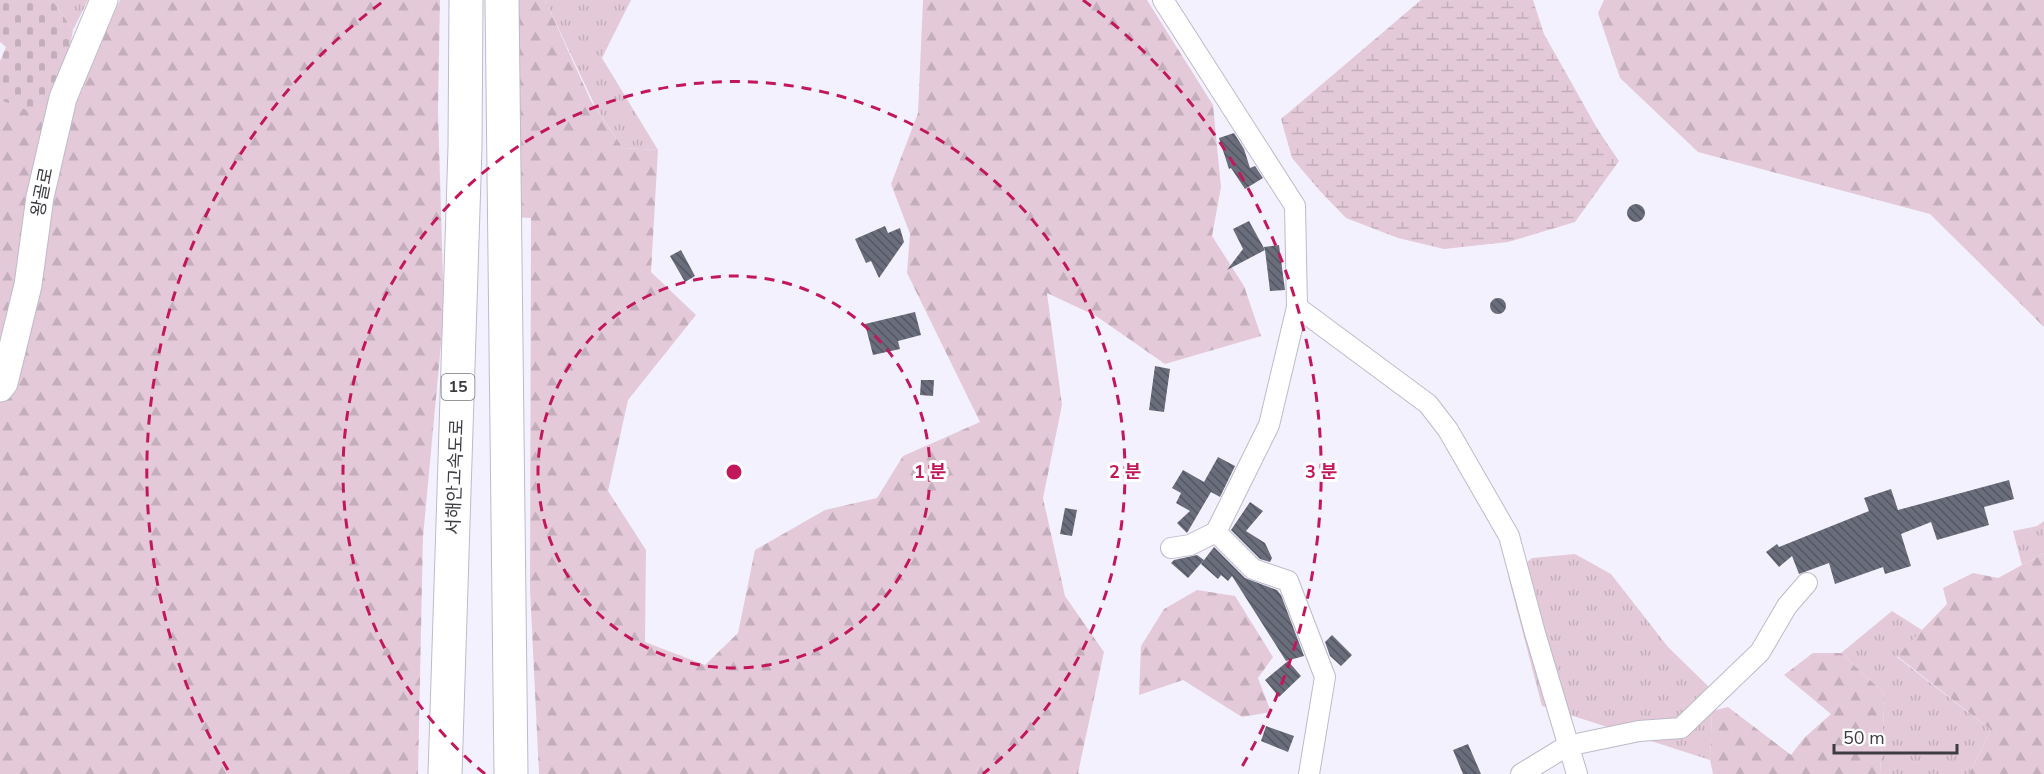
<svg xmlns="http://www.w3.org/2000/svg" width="2044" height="774" font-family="'Nunito Sans','Noto Sans KR',sans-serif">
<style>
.grass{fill:url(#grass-tufts)}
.forest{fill:url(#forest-firs)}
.wetland{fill:url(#wetland-marsh)}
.cemetery{fill:url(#cemetery-stones)}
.building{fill:url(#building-back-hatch)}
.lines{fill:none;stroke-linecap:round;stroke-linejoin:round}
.street-casing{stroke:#bebaca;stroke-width:22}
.secondary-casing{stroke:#bebaca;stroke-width:29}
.highway-casing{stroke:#bebaca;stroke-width:35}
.street{stroke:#fff;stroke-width:20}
.secondary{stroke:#fff;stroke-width:27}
.highway{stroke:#fff;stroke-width:33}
.ring{fill:none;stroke:#c2185b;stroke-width:3;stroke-dasharray:10 8}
.labels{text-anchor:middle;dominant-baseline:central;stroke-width:6;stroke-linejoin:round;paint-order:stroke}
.shield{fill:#fff;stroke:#77767b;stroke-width:1.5}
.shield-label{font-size:16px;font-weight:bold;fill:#3d3c42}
.street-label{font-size:18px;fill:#3d3c42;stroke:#fff}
.centre{fill:#c2185b;stroke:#fff;stroke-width:3}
.ring-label{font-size:18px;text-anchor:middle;font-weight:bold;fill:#c2185b;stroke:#fff;stroke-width:6;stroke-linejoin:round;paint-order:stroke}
</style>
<defs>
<pattern id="grass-tufts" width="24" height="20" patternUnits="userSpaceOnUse" patternTransform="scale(1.5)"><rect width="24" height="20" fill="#e4cad8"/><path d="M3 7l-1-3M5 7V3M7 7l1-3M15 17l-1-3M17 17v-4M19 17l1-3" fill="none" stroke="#c4aebb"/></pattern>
<pattern id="forest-firs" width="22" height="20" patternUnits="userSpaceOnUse" patternTransform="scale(1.5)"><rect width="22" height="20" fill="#e4cad8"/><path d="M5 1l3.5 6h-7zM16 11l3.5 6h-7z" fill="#c4aebb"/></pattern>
<pattern id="wetland-marsh" width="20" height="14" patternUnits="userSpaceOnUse" patternTransform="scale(1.5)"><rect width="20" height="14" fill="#e4cad8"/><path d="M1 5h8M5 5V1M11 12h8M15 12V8" fill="none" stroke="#c4aebb"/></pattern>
<pattern id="cemetery-stones" width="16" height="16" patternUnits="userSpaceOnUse" patternTransform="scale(1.5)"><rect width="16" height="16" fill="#e4cad8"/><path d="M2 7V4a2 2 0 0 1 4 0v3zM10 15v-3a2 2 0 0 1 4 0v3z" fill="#c4aebb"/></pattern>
<pattern id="building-back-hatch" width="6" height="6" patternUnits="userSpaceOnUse" patternTransform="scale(1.5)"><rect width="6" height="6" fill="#6a6e7c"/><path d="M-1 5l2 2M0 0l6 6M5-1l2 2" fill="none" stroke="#545762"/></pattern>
</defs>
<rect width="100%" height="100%" fill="#f4f1fe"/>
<path class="grass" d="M52,0h36l-15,30z
M545,0h86l-29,58 56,92 -35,-2 -27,-40z
M2044,521v32l-22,12 -9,-34 24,-5z
M1575,554l36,20 57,73 40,39 4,25 -2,49 -168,-54 -34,-130 24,-18z
M1892,611l30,19 -25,27 94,73 -22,44h-89l5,-80 -44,-41z"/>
<path class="forest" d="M120,0h320l-2,111 6,201 -21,225 -5,237h-418v-674l32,11 63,-56z
M508,0h37l46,101 32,47 35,2 -7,122 45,43 -68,85 -20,91 38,59 -1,92 60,23 33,-32 17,-83 70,-40 52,-12 26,-42 77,-34 -73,-149 3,-39 -19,-50 27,-71 5,-113h224l66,105 8,82 -9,49 32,50 17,50 -96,28 -69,-48 -49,-23 15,112 -19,93 22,98 39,56 -26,121 2,1h-541l-9,-185 1,-371 -21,-1z
M1604,0h440v327l-114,-113 -232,-62 -78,-74 -22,-65z
M2044,553v221h-75l22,-44 -94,-74 50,-52 -4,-16 30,-15 25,5z
M1197,590l38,6 38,61 -15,21 13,34 -29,5 -59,-37 -44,15 2,-49 23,-37z
M1813,653h28l44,41 -5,80h-167l-3,-14 2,-49 16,-4 63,48 13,-17 27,-24 -47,-39z"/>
<path class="wetland" d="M1421,0h112l11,34 54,96 21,31 -44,61 -67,20 -64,7 -46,-11 -52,-20 -26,-27 -28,-33 -11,-39z"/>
<path class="cemetery" d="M0,0h52l21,30 -10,54 -31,28 -32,-12v-39l6,-14 -6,-5z"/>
<path class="building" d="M1234,133l10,16 6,19 5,-2 8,12 -18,11 -14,-21 -2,1 -10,-31z
M1627 213a9 9 0 1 1 18 0a9 9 0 1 1-18 0Z
M1249,221l16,29 -1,-3 15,-2 6,45 -15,1 -5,-41 -38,20 16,-21 -10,-20z
M885,226l3,7 12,-5 4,14 -25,36 -8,-17 -5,2 -11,-24z
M681,250l14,26 -10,6 -15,-26z
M1490 306a8 8 0 1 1 16 0a8 8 0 1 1-16 0Z
M915,312l6,23 -23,6 2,8 -27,6 -8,-31z
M1155,366l15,3 -6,43 -15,-2z
M921,380h13l-1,16 -13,-1z
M1218,457l17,9 -15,31 -9,-5 -24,41 -10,-10 13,-12 -14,-8 5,-10 -9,-5 11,-18 21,12z
M2009,480l5,19 -30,8 5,18 -52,15 -6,-18 -30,12 10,32 -26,8 -2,-7 -48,17 -6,-21 -30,11 -7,-18 -13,11 -13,-15 11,-8 2,3 90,-36 -5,-13 27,-9 7,21z
M1250,502l13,9 -17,20 19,12 7,15 -2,4 -10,-3 -29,-29z
M1065,508l12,2 -5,26 -12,-2z
M1214,547l31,31 32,12 4,5 23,61 -18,5 -54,-85 -4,5 -7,-6 -3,4 -17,-15z
M1197,555l7,5 -16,18 -17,-15 3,-3z
M1332,635l20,20 -11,11 -11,-10 -5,-14z
M1288,661l13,15 -22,21 -14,-17z
M1266,726l28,10 -6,16 -27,-11z
M1468,744l13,30h-18l-10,-24z"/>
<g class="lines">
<g class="street-casing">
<path id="street" d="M1163,0l132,206 2,101 -28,118 -53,107 37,37 35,12 37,96 -16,97
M1297,307l131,97 20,26 61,106 26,97 42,141
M1171,548l19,-3 26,-13
M1521,774l46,-28 72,-15 42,-3 79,-76 27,-46 20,-23"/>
</g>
<g class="secondary-casing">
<path id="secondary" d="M0,388l4,-5 24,-98 12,-88 23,-99 41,-98"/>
</g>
<g class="highway-casing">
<path id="highway" d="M502,0l9,774
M445,774l20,-627 1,-147"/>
</g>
<use href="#street" class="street"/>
<use href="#secondary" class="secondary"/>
<use href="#highway" class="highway"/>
</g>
<g class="ring">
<circle cx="734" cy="472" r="196"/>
<path d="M485 774A391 391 0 1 1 983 774"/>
<path d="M228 770A587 587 0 0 1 385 0M1083 0A587 587 0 0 1 1240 770"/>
</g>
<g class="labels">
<rect class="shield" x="441.5" y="374" width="33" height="26" rx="4.5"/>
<g class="shield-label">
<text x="458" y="387">15</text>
</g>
<g class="street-label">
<text transform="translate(42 192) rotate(-79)">왕골로</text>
<text transform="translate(455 477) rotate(-88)">서해안고속도로</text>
</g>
</g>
<circle cx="734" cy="472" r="9" class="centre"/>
<g class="ring-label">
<text x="930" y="478">1 분</text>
<text x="1125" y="478">2 분</text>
<text x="1321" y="478">3 분</text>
</g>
<path d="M1834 744v9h123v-9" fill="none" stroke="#3d3c42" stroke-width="3"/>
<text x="1843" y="744" font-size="18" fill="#3d3c42" stroke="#ffffff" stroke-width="4.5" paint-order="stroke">50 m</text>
</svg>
